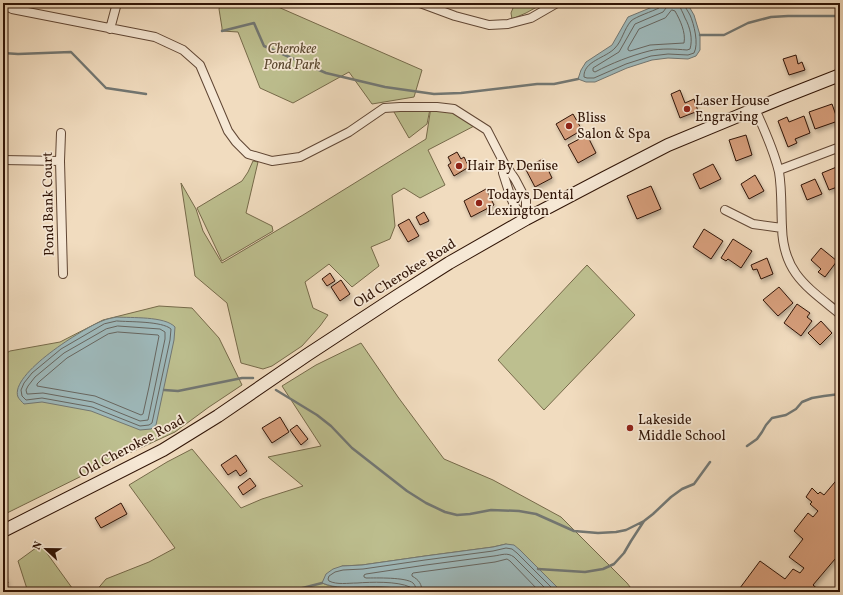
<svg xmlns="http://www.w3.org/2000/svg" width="843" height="595" font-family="Vollkorn,serif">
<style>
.green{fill:#bdbf8f;stroke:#766a4a}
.water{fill:#9eb9bb;stroke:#727773}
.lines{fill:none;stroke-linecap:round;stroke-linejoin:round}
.shore{stroke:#676660;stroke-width:1}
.stream{stroke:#727773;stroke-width:2.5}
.building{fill:#d59d7a;stroke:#301406;filter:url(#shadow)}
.street-casing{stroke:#604634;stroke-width:10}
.secondary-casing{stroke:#301406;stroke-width:14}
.street{stroke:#f6e8d5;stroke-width:8}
.secondary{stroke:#f6e8d5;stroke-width:12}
.poi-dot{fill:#8f2418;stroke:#f6e8d5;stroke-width:1.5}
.labels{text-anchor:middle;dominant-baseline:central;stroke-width:3.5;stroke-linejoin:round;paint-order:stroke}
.park-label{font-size:14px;font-style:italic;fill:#5a472f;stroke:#f6e8d5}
.poi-label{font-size:14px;fill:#301406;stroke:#f6e8d5;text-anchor:start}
.street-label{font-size:14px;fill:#301406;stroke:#f6e8d5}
</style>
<defs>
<filter id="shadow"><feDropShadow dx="1.5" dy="3" stdDeviation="2" flood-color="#0004"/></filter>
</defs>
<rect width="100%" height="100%" fill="#f1dcbf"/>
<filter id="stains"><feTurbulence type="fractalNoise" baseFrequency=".005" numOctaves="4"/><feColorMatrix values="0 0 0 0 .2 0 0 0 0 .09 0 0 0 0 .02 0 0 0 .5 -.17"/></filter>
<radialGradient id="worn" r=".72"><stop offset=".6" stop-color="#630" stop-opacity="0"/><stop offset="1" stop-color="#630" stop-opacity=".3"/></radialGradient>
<path class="green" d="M221,3h48l153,67 -8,27 -42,7 -23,-32 -56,31 -33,-15 -22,-56 -16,-1v-3l-3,-19z
M515,3h29l-18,10 -14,6 -1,-6z
M431,107l23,2 24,15 -50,26 17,35 -25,13 -16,-10 -12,7 3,31 -5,13 -19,8 8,19 -27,21 -23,-23 -24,18 8,26 15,7 -8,11 -18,20 -30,20 -9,3 -22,-6 -14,-60 -32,-27 -14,-93 15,26 7,22 19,32 81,-48 123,-76z
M430,109l-3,15 -18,14 -15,-26 3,-2z
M253,161l5,1 -12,51 26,13 1,5 -51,30 -25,-53 45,-27 6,-9z
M587,265l48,50 -91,95 -46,-50z
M159,306l33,2 27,30 23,47 -33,22 -34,25 -63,29 -109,54v-160l7,-4 50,-9 43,-22z
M361,343l37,54 46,62 49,21 68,37 66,66 7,9h-75l-1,-4 -38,-38 -14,-6 -13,3 -68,9 -63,9 -20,1 -20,17c13,6 27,4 41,4 17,-1 34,0 50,5h-318l11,-13 43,-17 26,-14 -46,-63 38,-23 25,-13 49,59 21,-9 41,-13 -35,-29 53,-11 -39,-60 34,-21z
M40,545h1l34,47h-47l-10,-31z"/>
<path class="water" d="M662,3h25l7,12 6,20v15l-4,6 -8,3 -20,-1 -16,2 -25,8 -32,14h-9l-8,-3 3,-9 5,-8 26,-17 16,-28z
M117,317c14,1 48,-1 58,10l-1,13 -18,85 -5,4 -11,1 -49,-19 -49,-9 -18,2c-2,-2 -5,-5 -6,-7 -9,-23 66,-69 84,-76 4,-2 10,-3 15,-4z
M506,544l8,1 6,5 38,38 1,4h-146c-16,-5 -33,-6 -50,-5 -16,0 -25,2 -41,-4l4,-9 7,-5 9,-3 20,-1 63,-9 68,-9z"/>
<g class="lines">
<path class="shore" d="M662,3l-1,3 -2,2c-6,3 -24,9 -28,13 -7,8 -9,20 -16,27 -9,10 -32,13 -31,29l3,1h7l32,-14 25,-8 17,-2 20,1 6,-2c5,-9 0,-29 -4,-38 -2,-4 -5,-7 -6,-12
M667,3l-1,5 -3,4 -28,12 -16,28 -26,16v3l2,1c17,-9 35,-16 54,-21 12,-3 26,-2 38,-1l3,-1c3,-10 0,-22 -5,-31 -2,-6 -5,-9 -6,-15
M672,10l3,1c5,9 11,21 9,32l-34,2 -20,6 -2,-1v-2l11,-19 26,-11z
M117,321c12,1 45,0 54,8l-1,11 -18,83 -3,2 -9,1 -48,-19 -50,-9 -16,2 -4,-4 -1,-6 3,-7 8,-10 29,-24 43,-25z
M118,326l42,3 5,3v7l-17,81 -8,1 -47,-19 -50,-9 -15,1h-1l-1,-4 2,-4 7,-9 29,-24 42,-24z
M118,332l40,3 1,1 -10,51 -6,27 -2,1 -46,-19 -58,-10v-2l3,-3 27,-23 41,-24z
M411,592l-1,-5c-13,-6 -39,-5 -53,-4 -9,0 -20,2 -28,-2l-1,-2 1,-3 6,-4 8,-2 20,-1 62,-9 68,-9 13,-3 6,1 5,4 37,37 1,2
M416,592c0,-3 0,-6 -3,-9 -7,-6 -37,-5 -47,-5l-2,-1v-2l2,-1 60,-9 68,-9c8,-1 13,-4 20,1l35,35
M422,592c0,-8 -3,-12 -10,-16v-2l1,-1 82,-11 12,-3 3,2 30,31"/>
<path class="stream" d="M222,31l32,-8 10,23 62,27 59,14 49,7 27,-1 76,-9h17l24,-5
M700,35h24l24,-12 23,-6 17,-1h51
M3,53l15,1 53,-2 35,36 40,6
M164,390l14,1 64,-13h11
M276,390l41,25 14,11 21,22 55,43 19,12 19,9 12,3 13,-1 21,-4 28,1 17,3 38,17 24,2 18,-1 10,-2 18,-9 9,-7 18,-17 11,-8 12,-5 16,-22
M747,446l10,-7 5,-7 4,-7 6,-7 14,-3 10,-6 6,-7 10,-4 12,-2 16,-2
M538,569l47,3 18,-3 11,-5 10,-11 7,-12 13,-20
M287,592l35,-9"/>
</g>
<path class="building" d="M796,55l2,9 4,-2 3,8 -16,5 -6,-16z
M680,90l5,13 9,-4 4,12 -18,7 -9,-24z
M832,104l6,17 -23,8 -6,-17z
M573,114l9,16 -17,10 -9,-16z
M804,116l6,17 -15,6 2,4 -9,4 -10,-26 9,-4 2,5z
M587,135l9,18 -18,10 -10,-18z
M746,135l6,20 -16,6 -7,-21z
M457,152l4,7 3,-2 5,10 -15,9 -6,-11 3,-2 -3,-6z
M543,159l9,19 -17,9 -10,-19z
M713,164l8,15 -21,10 -7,-15z
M839,166l1,20 -11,4 -7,-17z
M755,175l9,16 -15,8 -8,-15z
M815,179l7,15 -15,6 -6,-15z
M651,186l10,23 -24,10 -10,-23z
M486,189l8,16 -23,12 -7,-16z
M424,212l5,9 -9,4 -4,-8z
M409,219l10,17 -11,6 -10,-17z
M704,229l19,12 -12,18 -18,-12z
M733,239l19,12 -11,17 -13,-9 -2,2 -5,-3z
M821,248l16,13 -12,16 -7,-5 3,-3 -10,-9z
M767,258l6,16 -12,5 -4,-10 -4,1 -2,-5z
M330,273l5,8 -8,5 -5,-7z
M341,280l9,14 -10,7 -9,-14z
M779,287l14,16 -15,13 -15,-16z
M797,304l13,9 -3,4 5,4 -11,15 -17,-13z
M821,321l11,12 -12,12 -12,-12z
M280,417l9,15 -17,11 -10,-15z
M297,425l11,14 -7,6 -11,-15z
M236,455l11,16 -7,5 -4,-6 -8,5 -7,-10z
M840,476v85l-5,-2 -22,26 8,7h-84l23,-31 25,18 8,-10 7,4 4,-5 -15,-11 14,-18 -9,-8 14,-18 5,4 5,-6 -8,-7 2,-2 -6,-5 6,-9 6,6 2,-2 4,3z
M250,478l6,8 -13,9 -5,-8z
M121,503l6,11 -26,14 -6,-10z
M3,573l5,10 -5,3z"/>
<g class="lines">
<g class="street-casing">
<path id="street" d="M420,3l35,13 34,9 19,-1 23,-6 26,-15
M3,4l9,5 143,28 28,13 17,15 28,66 8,11 12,12 24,7 28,-4 49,-25 35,-24 16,-1h37l17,2 33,21 17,33 11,16 11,21v19
M110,29l7,-26
M755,109c9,20 19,41 24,63 3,18 2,36 3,55 1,46 25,60 58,87
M61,133l-1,28 3,113
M3,160l57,1
M504,163l-1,10 8,25 4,9 11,12
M779,170l61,-23
M725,210l28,14 29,4"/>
</g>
<g class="secondary-casing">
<path id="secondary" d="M3,531l160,-81 55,-34 89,-61 90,-59 52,-33 77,-44 78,-41 64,-33 116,-48 56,-22"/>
</g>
<use href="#street" class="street"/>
<use href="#secondary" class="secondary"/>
</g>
<g class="poi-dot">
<circle cx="687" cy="109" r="4"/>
<circle cx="569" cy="126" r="4"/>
<circle cx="459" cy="166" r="4"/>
<circle cx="479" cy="203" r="4"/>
<circle cx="630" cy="428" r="4"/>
</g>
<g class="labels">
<g class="park-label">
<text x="292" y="49">Cherokee<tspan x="292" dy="16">Pond Park</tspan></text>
</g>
<g class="poi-label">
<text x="695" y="101">Laser House<tspan x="695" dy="16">Engraving</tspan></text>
<text x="577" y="118">Bliss<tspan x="577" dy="16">Salon &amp; Spa</tspan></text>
<text x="467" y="166">Hair By Denise</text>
<text x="487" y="195">Todays Dental<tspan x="487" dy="16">Lexington</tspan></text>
<text x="638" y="420">Lakeside<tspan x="638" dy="16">Middle School</tspan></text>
</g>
<g class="street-label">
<text transform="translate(49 204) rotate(-91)">Pond Bank Court</text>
<text transform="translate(405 274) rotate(-32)">Old Cherokee Road</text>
<text transform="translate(132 447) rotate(-28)">Old Cherokee Road</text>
</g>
</g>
<rect width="843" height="595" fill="none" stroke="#f1dcbf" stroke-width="16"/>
<rect x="4" y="4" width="835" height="587" fill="none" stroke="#301406" stroke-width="2"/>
<rect x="8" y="8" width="827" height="579" fill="none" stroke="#301406"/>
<g transform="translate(46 549) rotate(292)" stroke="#f6e8d5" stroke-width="3" paint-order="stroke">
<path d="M0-3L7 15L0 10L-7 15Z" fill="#301406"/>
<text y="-6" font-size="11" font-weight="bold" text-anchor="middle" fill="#301406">N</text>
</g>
<rect width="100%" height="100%" filter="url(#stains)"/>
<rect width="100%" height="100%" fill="url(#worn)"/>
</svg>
